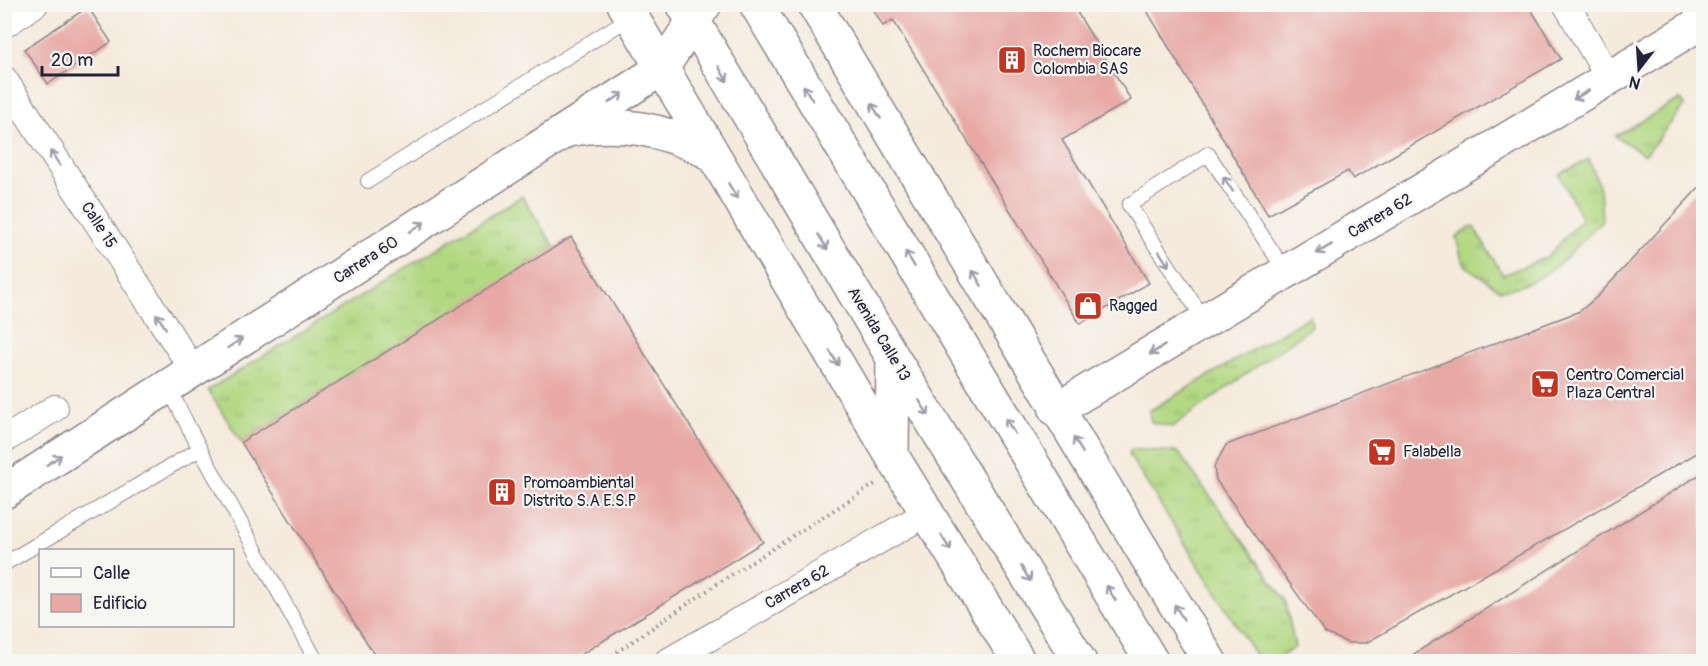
<svg xmlns="http://www.w3.org/2000/svg" width="1708" height="666" font-family="Pangolin,sans-serif">
<style>
.grass{fill:url(#grass-tufts);stroke:#6a7d5e;stroke-width:1.5}
.building{fill:#e8a9a4}
.lines{fill:none;stroke-linecap:round;stroke-linejoin:round}
.lane-casing{stroke:#8c868b;stroke-width:16}
.street-casing{stroke:#8c868b;stroke-width:28}
.secondary-casing{stroke:#8c868b;stroke-width:36}
.primary-casing{stroke:#8c868b;stroke-width:36}
.path{stroke:#8c868b;stroke-width:4;stroke-dasharray:1.5 4.5;stroke-linecap:butt}
.lane{stroke:#fff;stroke-width:14}
.street{stroke:#fff;stroke-width:26}
.secondary{stroke:#fff;stroke-width:33}
.primary{stroke:#fff;stroke-width:33}
.oneway{stroke:#9c9ca7}
.labels{text-anchor:middle;dominant-baseline:central;stroke-width:4.5;stroke-linejoin:round;paint-order:stroke}
.poi-label{font-size:16px;fill:#22223b;stroke:#f6f6f2;text-anchor:start}
.street-label{font-size:16px;fill:#22223b;stroke:#f6f6f2}
</style>
<defs>
<pattern id="grass-tufts" width="24" height="20" patternUnits="userSpaceOnUse" patternTransform="scale(1.5)"><rect width="24" height="20" fill="#b2d882"/><path d="M3 7l-1-3M5 7V3M7 7l1-3M15 17l-1-3M17 17v-4M19 17l1-3" fill="none" stroke="#99b971"/></pattern>
</defs>
<rect width="100%" height="100%" fill="#f6f6f2"/>
<filter id="ink" filterUnits="userSpaceOnUse"><feTurbulence type="fractalNoise" baseFrequency=".0167" numOctaves="2"/><feDisplacementMap in="SourceGraphic" scale="12" xChannelSelector="R" yChannelSelector="G"/><feConvolveMatrix kernelMatrix="1 2 1 2 8 2 1 2 1" color-interpolation-filters="sRGB"/></filter>
<filter id="wash" filterUnits="userSpaceOnUse"><feTurbulence type="fractalNoise" baseFrequency=".008" numOctaves="4" result="noise"/><feDisplacementMap in="SourceGraphic" scale="24" xChannelSelector="R" yChannelSelector="G"/><feGaussianBlur stdDeviation="1.35" result="paint"/><feColorMatrix in="noise" values="0 0 0 0 0 0 0 0 0 0 0 0 0 0 0 0 0 1.4 0 .05"/><feComposite in="paint" operator="in"/></filter>
<g filter="url(#wash)">
<rect width="100%" height="100%" fill="#f5eadb"/>
<path class="grass" d="M1680,99l5,6 -40,50 -30,-19z
M1589,159l11,30 2,31c-29,31 -56,66 -102,70l-33,-23 -5,-7 -6,-23 17,-11 30,49 44,-18 35,-38 -23,-45z
M522,196l33,52 -314,194 -33,-52z
M1310,316l2,11 -140,100 -21,-5 -2,-11z
M1131,449l47,3 107,147 10,48 -20,14h-16l-130,-206z"/>
<g id="blocks">
<path class="building" d="M870,4h202l59,96 -69,40 87,143 -69,41 -187,-304 -10,6z
M1143,4h385l33,55 -208,120 -5,-8 -80,44z
M88,7l23,35 -63,42 -24,-35z
M1704,182v267l-338,194h-18l-23,-10 -109,-153 -2,-13 12,-22 354,-134 19,-16z
M571,237l192,305 -194,120h-190l-138,-220z
M1702,473l2,189h-303z"/>
</g>
</g>
<g filter="url(#ink)">
<use href="#blocks" fill-opacity="0" stroke="#8c868b" stroke-width="1.5"/>
<g class="lines">
<g class="lane-casing">
<path id="lane" d="M368,181l263,-164
M1205,321l-76,-116 79,-51 78,118
M200,449l117,213
M4,564l196,-115 -32,-62"/>
</g>
<g class="street-casing">
<path id="street" d="M1566,4l43,74
M4,25l31,-21
M4,79l189,291
M4,440l51,-32
M667,662l260,-149"/>
</g>
<g class="secondary-casing">
<path id="secondary" d="M1056,410l648,-389
M4,492l657,-423 44,-65"/>
</g>
<g class="primary-casing">
<path id="primary" d="M624,4l268,452 127,206
M683,4l210,354 187,304
M756,4l396,658
M814,4l396,658
M567,130c52,-9 96,-2 143,23
M892,456l1,-98"/>
</g>
<path class="path" d="M602,662l118,-80 155,-98"/>
<use href="#lane" class="lane"/>
<use href="#street" class="street"/>
<use href="#secondary" class="secondary"/>
<use href="#primary" class="primary"/>
</g>
<defs><path id="oneway-shaft" d="M-6 0H5M1.5-3L5.5 0L1.5 3" fill="none" stroke-width="1.6" stroke-linecap="round" stroke-linejoin="round" transform="scale(1.5)"/></defs>
<g class="oneway">
<use href="#oneway-shaft" transform="translate(723 74) rotate(60)"/>
<use href="#oneway-shaft" transform="translate(808 93) rotate(-121)"/>
<use href="#oneway-shaft" transform="translate(1581 95) rotate(149)"/>
<use href="#oneway-shaft" transform="translate(616 98) rotate(-34)"/>
<use href="#oneway-shaft" transform="translate(876 111) rotate(-121)"/>
<use href="#oneway-shaft" transform="translate(55 158) rotate(-123)"/>
<use href="#oneway-shaft" transform="translate(1228 184) rotate(-123)"/>
<use href="#oneway-shaft" transform="translate(733 191) rotate(59)"/>
<use href="#oneway-shaft" transform="translate(417 227) rotate(-33)"/>
<use href="#oneway-shaft" transform="translate(823 242) rotate(59)"/>
<use href="#oneway-shaft" transform="translate(1324 249) rotate(149)"/>
<use href="#oneway-shaft" transform="translate(910 259) rotate(-121)"/>
<use href="#oneway-shaft" transform="translate(1164 259) rotate(57)"/>
<use href="#oneway-shaft" transform="translate(977 278) rotate(-121)"/>
<use href="#oneway-shaft" transform="translate(161 321) rotate(-123)"/>
<use href="#oneway-shaft" transform="translate(235 343) rotate(-33)"/>
<use href="#oneway-shaft" transform="translate(1157 350) rotate(149)"/>
<use href="#oneway-shaft" transform="translate(834 358) rotate(59)"/>
<use href="#oneway-shaft" transform="translate(924 408) rotate(58)"/>
<use href="#oneway-shaft" transform="translate(1010 426) rotate(-121)"/>
<use href="#oneway-shaft" transform="translate(1078 445) rotate(-121)"/>
<use href="#oneway-shaft" transform="translate(54 460) rotate(-33)"/>
<use href="#oneway-shaft" transform="translate(946 543) rotate(58)"/>
<use href="#oneway-shaft" transform="translate(1026 574) rotate(58)"/>
<use href="#oneway-shaft" transform="translate(1111 593) rotate(-121)"/>
<use href="#oneway-shaft" transform="translate(1179 612) rotate(-121)"/>
</g>
</g>
<defs>
<g id="building-square" transform="scale(1.5)"><rect x="-9" y="-9" width="18" height="18" rx="4" fill="#c8321e" stroke="#f6f6f2"/><path d="M-4-6H4V6H1V3H-1V6H-4ZM-2.5-4.3h1.7v1.8h-1.7ZM.8-4.3h1.7v1.8H.8ZM-2.5-1h1.7V.8h-1.7ZM.8-1h1.7V.8H.8Z" fill="#fff"/></g>
<g id="shop-square" transform="scale(1.5)"><rect x="-9" y="-9" width="18" height="18" rx="4" fill="#c8321e" stroke="#f6f6f2"/><path d="M-5-2.5h2.3a2.7 3.5 0 0 1 5.4 0H5L5.5 6h-11ZM-1.5-2.5h3a1.5 2.3 0 0 0-3 0Z" fill="#fff"/></g>
<g id="supermarket-square" transform="scale(1.5)"><rect x="-9" y="-9" width="18" height="18" rx="4" fill="#c8321e" stroke="#f6f6f2"/><path d="M-6-5.5h2.5l.6 2H6L4.5 2H-2.5L-4.4-4H-6ZM-1.5 3.2a1.3 1.3 0 1 0 .1 0ZM3 3.2a1.3 1.3 0 1 0 .1 0Z" fill="#fff"/></g>
</defs>
<g fill-rule="evenodd">
<use href="#building-square" x="1012" y="60"/>
<use href="#shop-square" x="1088" y="306"/>
<use href="#supermarket-square" x="1545" y="384"/>
<use href="#supermarket-square" x="1382" y="452"/>
<use href="#building-square" x="502" y="492"/>
</g>
<g class="labels">
<g class="poi-label">
<text x="1033" y="51">Rochem Biocare<tspan x="1033" dy="18">Colombia SAS</tspan></text>
<text x="1109" y="306">Ragged</text>
<text x="1566" y="375">Centro Comercial<tspan x="1566" dy="18">Plaza Central</tspan></text>
<text x="1403" y="452">Falabella</text>
<text x="523" y="483">Promoambiental<tspan x="523" dy="18">Distrito S.A E.S.P</tspan></text>
</g>
<g class="street-label">
<text transform="translate(1380 216) rotate(-31)">Carrera 62</text>
<text transform="translate(99 225) rotate(57)">Calle 15</text>
<text transform="translate(366 260) rotate(-33)">Carrera 60</text>
<text transform="translate(879 334) rotate(59)">Avenida Calle 13</text>
<text transform="translate(797 587) rotate(-30)">Carrera 62</text>
</g>
</g>
<rect width="1708" height="666" fill="none" stroke="#f6f6f2" stroke-width="24"/>
<rect x="39" y="549" width="195" height="78" fill="#f6f6f2" stroke="#a1a1a9" stroke-width="1.5"/>
<rect x="51" y="568" width="30" height="9" fill="#ffffff" stroke="#a1a1a9" stroke-width="1.5"/>
<text x="93" y="579" font-size="18" fill="#22223b">Calle</text>
<rect x="51" y="594" width="30" height="18" fill="#e8a9a4" stroke="#a1a1a9" stroke-width="1.5"/>
<text x="93" y="609" font-size="18" fill="#22223b">Edificio</text>
<g transform="translate(1639 69) rotate(197)" stroke="#f6f6f2" stroke-width="4.5" paint-order="stroke">
<path d="M0-4.5L10 22L0 15L-10 22Z" fill="#22223b"/>
<text y="-9" font-size="16" font-weight="bold" text-anchor="middle" fill="#22223b">N</text>
</g>
<path d="M42 66v9h76v-9" fill="none" stroke="#22223b" stroke-width="3"/>
<text x="51" y="66" font-size="18" fill="#22223b" stroke="#f6f6f2" stroke-width="4.5" paint-order="stroke">20 m</text>
</svg>
